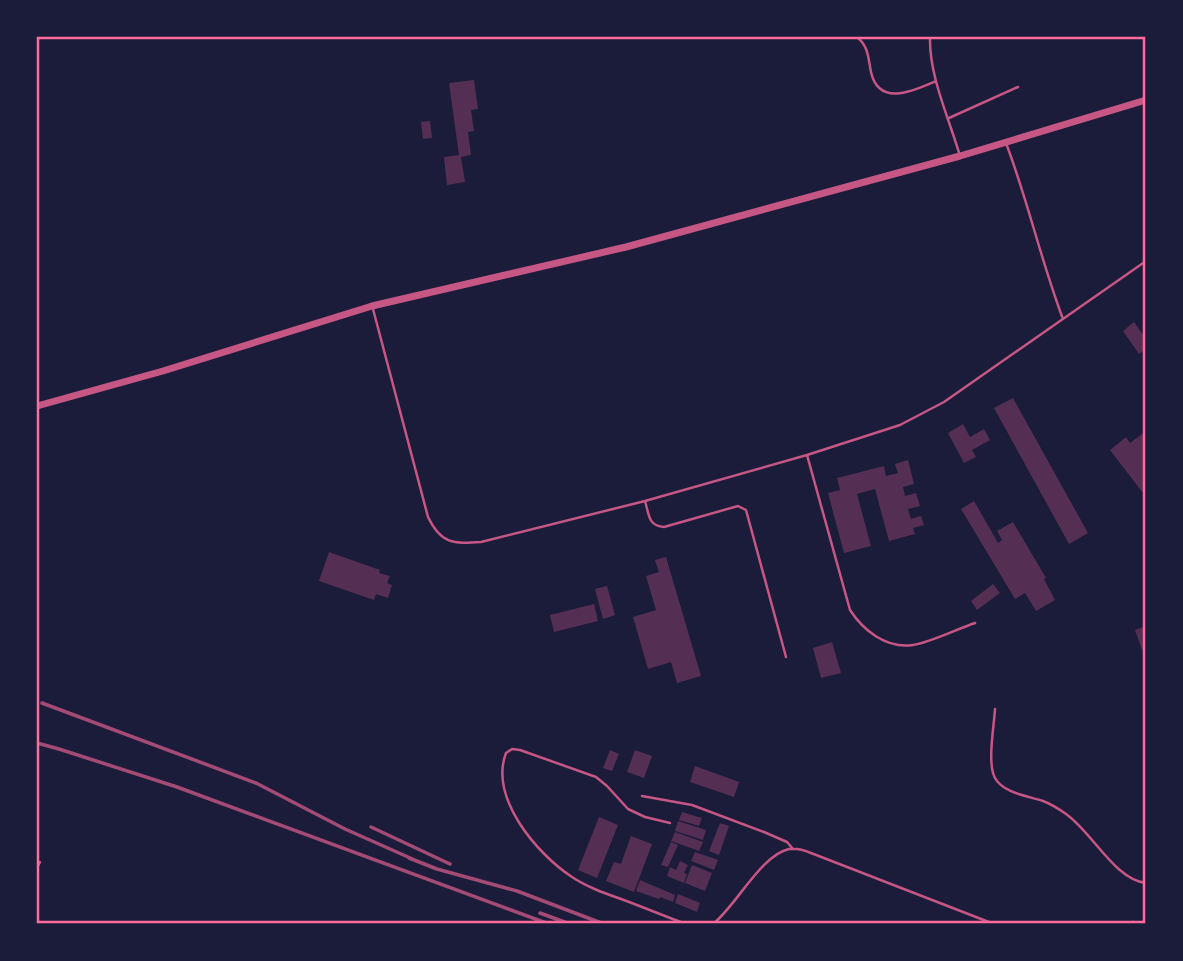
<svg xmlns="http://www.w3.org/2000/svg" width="1183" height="961" font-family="Roboto,sans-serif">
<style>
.building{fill:#542f53}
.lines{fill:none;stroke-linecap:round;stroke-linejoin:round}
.service{stroke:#c65784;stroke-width:2.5}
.tertiary{stroke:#c65784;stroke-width:7}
.rail{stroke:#a44b75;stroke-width:3.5}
.neatline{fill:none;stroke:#ff6b9d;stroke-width:2.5}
</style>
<rect width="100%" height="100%" fill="#1b1b3a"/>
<path class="building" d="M474,80l4,29 -7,1 3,21 -6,1 3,23 -10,2 4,25 -18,3 -3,-28 15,-2 -10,-72z
M430,121l2,17 -9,1 -2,-17z
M1134,322l12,17v10l-7,5 -16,-23z
M1013,398l75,135 -19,11 -75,-136z
M963,424l7,13 14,-8 6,11 -18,10 4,7 -12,6 -16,-30z
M1146,431v66l-36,-47 16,-13 4,6z
M908,460l6,24 -11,3 2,9 11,-3 4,13 -12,3 3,10 10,-3 3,9 -11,3 2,6 -26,7 -14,-52 -18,5 14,52 -27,7 -16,-60 12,-3 -3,-12 47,-12 2,10 12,-3 -3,-9z
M974,501l24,42 4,-3 -5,-9 16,-9 33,56 -2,1 11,21 -19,11 -11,-18 -10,6 -54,-90z
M329,552l51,18 -1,3 11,3 -3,7 5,2 -4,13 -12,-4 -2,6 -55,-19z
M666,557l35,119 -24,7 -6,-21 -23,7 -15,-52 23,-7 -10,-34 13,-4 -4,-12z
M993,584l7,9 -23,17 -6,-9z
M607,586l8,29 -12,4 -8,-30z
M594,604l4,17 -44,11 -4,-17z
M1143,627l3,8v13l-4,2 -7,-20z
M832,642l9,31 -20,5 -8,-30z
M610,750l9,4 -7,17 -9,-3z
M635,750l17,6 -8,22 -17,-6z
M695,766l44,16 -5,15 -44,-15z
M682,812l20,6 -3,8 -20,-6z
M599,817l19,8 -21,53 -19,-8z
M678,821l28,9 -3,10 -28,-9z
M720,823l9,3 -10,29 -10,-4z
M675,832l28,10 -4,9 -28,-10z
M631,836l21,8 -18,48 -28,-11 8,-19 7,2z
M671,842l7,3 -10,22 -7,-2z
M695,852l23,8 -4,10 -23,-9z
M680,861l8,4 -4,8 3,1 -3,9 -17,-7 3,-9 6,3z
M692,865l20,8 -7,18 -20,-8z
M640,880l35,15 -2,7 -13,-5 -1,2 -23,-8z
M678,894l22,9 -3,9 -22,-9z"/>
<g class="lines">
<path class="service" d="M857,37c12,10 11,21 14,35 8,36 44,18 65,9
M930,37c-1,39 19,81 30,119
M949,118l69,-31
M1006,143c22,58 35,118 57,176
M373,309l55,208c13,27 25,27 53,25l164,-41 162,-46 93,-30 44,-23 202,-141
M807,455l43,155c13,20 36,39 63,35 18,-3 44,-16 62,-22
M645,501c4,13 3,25 19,26l74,-21 8,4 40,147
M995,709c-1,18 -8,54 0,69 8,15 33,18 48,23 8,3 16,8 23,13 26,18 49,66 80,69
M642,796l50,9 72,27 23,10 6,7
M670,823l-25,-6 -17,-8 -21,-23 -11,-9 -76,-27 -8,-1 -6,4c-17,45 31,101 66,124 15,10 32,16 49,22 22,8 43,17 65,25
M37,868l3,-6
M713,924c23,-18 48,-69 76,-75 7,-1 15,1 22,4l183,71
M1123,924l10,-2 13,2"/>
<path class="tertiary" d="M37,406l126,-35 209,-65 254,-59 334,-91 186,-56"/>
<path class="rail" d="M42,703l214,80 89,46 72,32
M37,743l22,6 118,38 372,137
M371,827l79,37
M409,858l28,11 80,22 87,33
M540,913l30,11"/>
</g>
<rect width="1183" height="961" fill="none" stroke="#1b1b3a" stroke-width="77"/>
<rect x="38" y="38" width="1106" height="884" class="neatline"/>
</svg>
